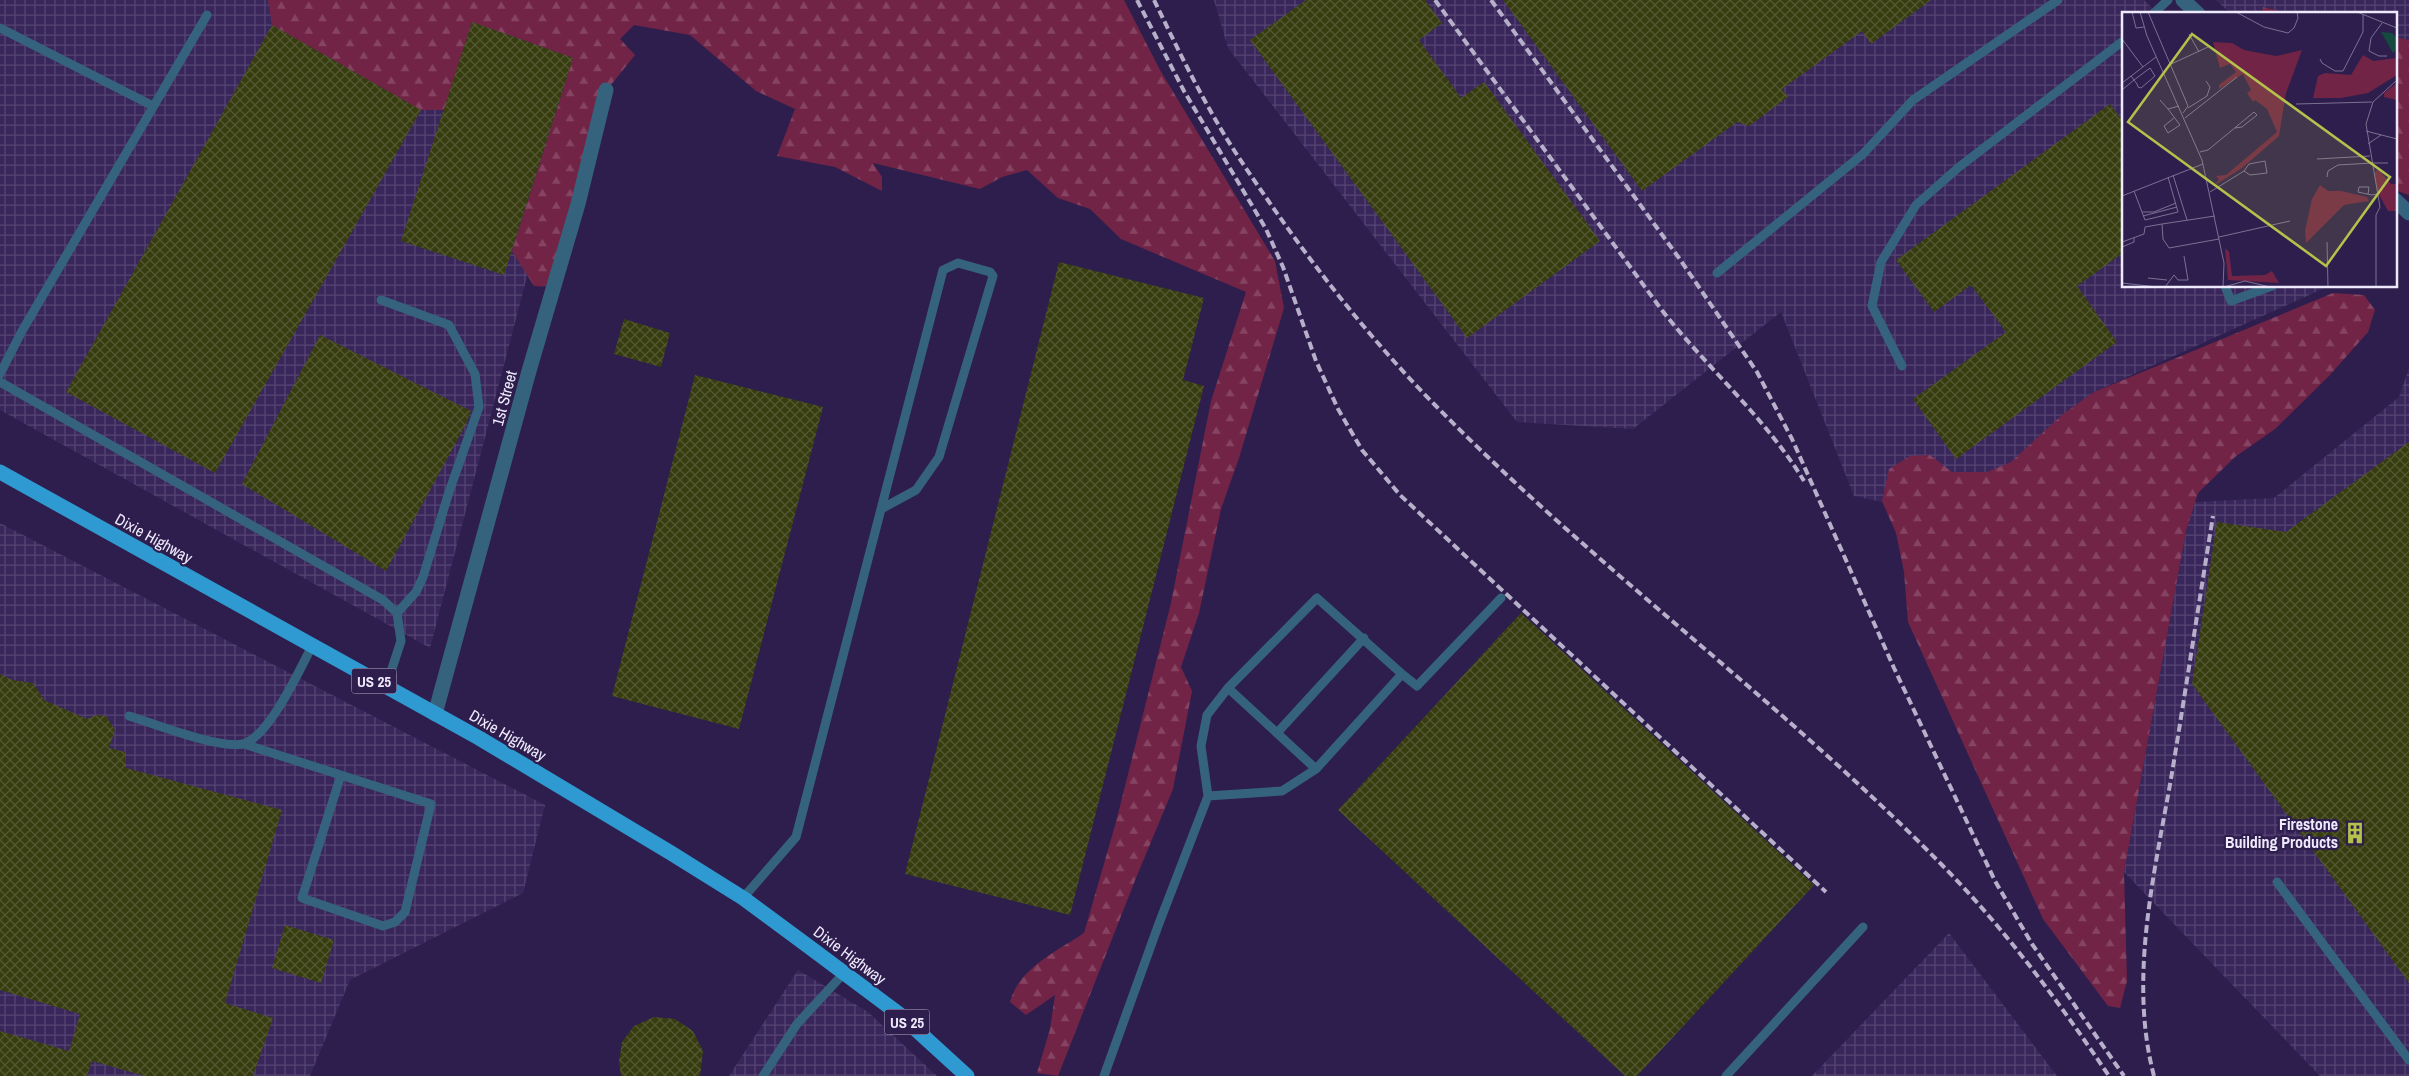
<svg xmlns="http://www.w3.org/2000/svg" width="2409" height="1076" font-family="'Archivo Narrow',sans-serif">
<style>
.industrial{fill:url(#industrial-grid)}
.forest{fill:url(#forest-firs)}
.building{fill:url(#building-cross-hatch)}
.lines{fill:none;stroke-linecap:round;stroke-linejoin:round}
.lane{stroke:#35637d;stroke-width:9}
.street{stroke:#35637d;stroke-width:15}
.primary{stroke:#2f9ad1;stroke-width:15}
.rail{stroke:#b7b0ca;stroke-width:4;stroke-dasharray:8 4;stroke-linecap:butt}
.labels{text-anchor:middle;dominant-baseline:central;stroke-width:4.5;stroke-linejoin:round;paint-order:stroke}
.shield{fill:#2e1e4d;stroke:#b4adc8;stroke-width:1}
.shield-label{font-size:15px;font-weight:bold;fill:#eeeafc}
.street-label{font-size:16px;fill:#eeeafc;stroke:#2e1e4d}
.poi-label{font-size:16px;font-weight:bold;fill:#eeeafc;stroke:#2e1e4d;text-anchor:end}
.inset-road{fill:none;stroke:#7b7093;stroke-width:1}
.view{fill:#b3c24b;fill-opacity:0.15;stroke:#b3c24b;stroke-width:2.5}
.inset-edge{fill:none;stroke:#eeeafc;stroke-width:2.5}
</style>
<defs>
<pattern id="industrial-grid" width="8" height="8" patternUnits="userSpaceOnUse" patternTransform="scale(1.25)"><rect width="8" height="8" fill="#39265b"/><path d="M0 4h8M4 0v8" fill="none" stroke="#564673"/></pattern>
<pattern id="forest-firs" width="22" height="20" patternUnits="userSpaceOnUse" patternTransform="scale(1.25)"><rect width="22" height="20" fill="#712446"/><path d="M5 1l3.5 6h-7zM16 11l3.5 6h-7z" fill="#864462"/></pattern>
<pattern id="building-cross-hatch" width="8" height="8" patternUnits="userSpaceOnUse" patternTransform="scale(1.25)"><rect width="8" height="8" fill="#373d0f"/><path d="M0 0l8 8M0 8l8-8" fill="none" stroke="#545933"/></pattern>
</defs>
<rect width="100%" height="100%" fill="#2e1e4d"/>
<path class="industrial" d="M0,0h404l188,28 -162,620 -430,-238z
M1214,0h930l14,14h-35v272h206l-235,106 -139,126 -101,-22 -73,-184 -148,117 -116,-7 -289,-374z
M2216,0h193v40l-14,-3v-23h-103l-29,-7 -1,7h-31z
M2409,368v708h-89l-196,-204 62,-341 9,-29 79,-4 125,-101z
M0,523l545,282 -22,88 -173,87 -40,96h-310z
M1949,933l108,143h-245z
M798,970l70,42 69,64h-208z"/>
<path class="forest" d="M268,0h856l36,70 115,191 9,47 -45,150 -18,51 -22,104 -18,54 11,24 -19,98 -37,89 -78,198 -21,-3 13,-44 5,-34 -29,20 -16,-13c9,-34 46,-50 74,-69l32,-111 55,-219 40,-202 35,-109 -125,-53 -31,-30 -32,-11 -31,-28 -25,7 -22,12 -107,-26 9,14v14l-47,-24 -58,-11 18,-47 -39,-18 -66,-56 -56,-10 -14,14 15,16 -29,36 -52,196 -20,-1 -22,-35 61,-193 -101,-36 -28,88h-23l-149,-85z
M2263,7l29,7h-30z
M2395,37l14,3v155l-14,-5z
M2333,293l31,2 11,15 -7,22 -39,44 -54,53 -40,28 -37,36 -12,38 -62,341 3,109 -7,27 -12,-2 -65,-87 -135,-297 -4,-50 -8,-39 -14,-32 7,-32 21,-13 20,-1 22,17h35l24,-10 52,-48 31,-22z"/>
<path class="building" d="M1306,0h119l17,23 -23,17 42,58 23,-16 116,159 -133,97 -217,-298z
M1503,0h428l-60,44 -9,-13 -80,58 6,8 -39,29 -12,-4 -95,69z
M472,22l101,36 -69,217 -103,-34z
M272,25l149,85 -206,363 -149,-81z
M2110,104l13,17v132l-46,33 40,56 -161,117 -43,-60 93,-67 -35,-47 -37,27 -38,-52z
M1059,262l145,36 -21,82 21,6 -134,529 -165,-41z
M624,319l46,14 -9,34 -47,-13z
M320,335l151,76 -5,13 -80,147 -144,-87z
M695,375l128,32 -84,322 -127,-33z
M2409,442v541l-217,-299 25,-162 69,10z
M1521,613l293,272 -177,191h-12l-287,-266z
M0,674l12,6 21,3 11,17 43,19 9,-4 10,1 9,14 -6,18 16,4 1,16 156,42 -57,193 48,15 -20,58h-108l-53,-15 -5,15h-87v-45l69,20 11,-37 -80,-24z
M285,925l49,15 -13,43 -49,-15z
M654,1017l21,2 18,12 10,20 -3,25h-79l-2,-14 3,-20 12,-16z"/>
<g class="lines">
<path class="lane" d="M2153,14l15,-14
M0,28l153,78
M1717,273l146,-119 50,-54 145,-100
M2225,286l6,15 41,-15
M381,300l68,25 26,49 4,33 -30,85 -26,85 -7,15 -19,21
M1902,366l-30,-60 9,-44 35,-57 43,-38 164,-126
M0,374l22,-43 185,-316
M0,382l383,218 14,13 4,28 -15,46
M1402,674l15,12 84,-88
M1228,688l88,81
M129,716c26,8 89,33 114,28 26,-7 57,-75 69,-98
M1277,733l87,-95
M244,744l187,60 -26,108 -10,10 -12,4 -81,-28 39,-123
M2277,882l132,178
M743,898l53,-61 147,-567 15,-7 32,9 3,4 -54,181 -23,33 -33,18
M763,1076l34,-52 47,-51
M1104,1076l54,-150 50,-130 -7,-50 6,-31 21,-27 89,-90 85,76 -86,95 -34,22 -74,5
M1726,1076l137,-149"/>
<path class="street" d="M2183,0l15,14
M2395,200l14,13
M435,714l94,-343 49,-167 28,-114"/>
<path class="primary" d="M0,472l479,266 192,115 72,45 69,51 87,65 68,62"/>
<path class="rail" d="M1137,0l47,91 82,138 17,38 33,94 22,48 24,41 38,45 426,397
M1154,0c19,39 38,79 60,117 15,27 33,53 51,79 51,74 107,145 170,209 160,163 347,297 507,460 63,64 117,137 167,211
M1435,0l226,309c46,59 104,108 143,172
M1491,0l188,258 78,114 35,67 102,229 101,213 37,63 92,132
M2154,1076c-26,-98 1,-205 18,-303 14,-85 27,-171 41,-257"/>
</g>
<defs>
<g id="building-bare" transform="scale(1.725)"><path d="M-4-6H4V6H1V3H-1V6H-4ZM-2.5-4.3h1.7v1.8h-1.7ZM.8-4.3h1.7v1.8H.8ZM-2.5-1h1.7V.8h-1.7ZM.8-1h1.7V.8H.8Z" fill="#b3c24b" stroke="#2e1e4d" stroke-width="2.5" paint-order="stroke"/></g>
</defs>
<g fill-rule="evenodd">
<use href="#building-bare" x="2355" y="833"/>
</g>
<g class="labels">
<g class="shield">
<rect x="351.5" y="668.5" width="45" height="25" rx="4"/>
<rect x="884.5" y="1009.5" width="45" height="25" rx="4"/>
</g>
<g class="shield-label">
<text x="374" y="681">US 25</text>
<text x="907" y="1022">US 25</text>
</g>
<g class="street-label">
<text transform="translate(504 398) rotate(-75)">1st Street</text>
<text transform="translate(154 538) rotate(29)">Dixie Highway</text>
<text transform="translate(508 735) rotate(30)">Dixie Highway</text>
<text transform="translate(850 955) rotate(37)">Dixie Highway</text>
</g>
<g class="poi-label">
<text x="2338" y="824">Firestone<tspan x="2338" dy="18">Building Products</tspan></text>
</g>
</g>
<g transform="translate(2122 12)">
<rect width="275" height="275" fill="#2e1e4d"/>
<path d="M103,236l4,4 3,24 33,-1 7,-4 7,12 -51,-3z" fill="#712446"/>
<path d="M91,30l19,1 12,7 32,6 26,-6 -16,43 -7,43 -37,32 -27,17 4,-6 -3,-3 10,-1 51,-43 -10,-23 -12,-9 -2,2 -6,-9 4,-3 -8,-16 -24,15v-4l17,-13 -6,-8 -10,4zM241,43l10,6 24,-3v17l-29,18 -27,5h-28l5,-22 7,-3 26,2zM275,71v17l-13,-3v-4zM256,157l13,15h6v27h-9l-11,-20 -3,-17zM198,173l8,6h13l26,6 2,4 -25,4 -38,38 -1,-12 7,-32z" fill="#712446"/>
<path d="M259,20l11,1 5,5v11l-4,4z" fill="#154a3f"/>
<path class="inset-road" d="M10,0l4,16 8,-1M18,0l7,24 55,124 22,103 -1,24M26,0l40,94 -5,7M114,0l28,15 24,6 6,-5 4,-10 -1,-6M235,0l40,16M260,11l-11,15 -2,13 10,5h8M67,22l10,18M0,27l21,28M198,47l2,4 13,8h8l20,-39v-17M47,53l39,-18M0,71l34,-26M0,78l12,-10 16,-12 5,8 -14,12 -3,-1 -1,-3 -6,-8M38,88l8,9 11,-3M174,92l76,-2M66,96l19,-12 3,-9 -4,-6M46,97l12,16 -12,8 -4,-7 10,-8M63,106l52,-41M244,119l31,8M246,132l13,-9M78,140l8,-2 46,-38 3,3 -15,12 -7,1M195,147l53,-3M250,151h16M51,163l14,45M205,165l1,-6 10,-6 34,-2M12,179l11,29 33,-8 -10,-35M88,180l34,-21 5,-7 16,-3 2,12 -17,2 -6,-4M246,182l1,-7h-10l-1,5 9,2 5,1 5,-1M0,184l81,-32M20,200h12l22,-9M21,204l34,-9M40,212l53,-8M97,225l71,-16M0,230l22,-8 1,-7 17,-3 1,15 6,9 50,-9M205,230l1,45M0,235l12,-5v-4M26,266l19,2M0,271l35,4M43,275l9,-12 4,5h10l-4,-24M102,275l21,-6 25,6M254,275v-72l4,-8 -14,-83 7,-22 24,-22"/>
<path class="view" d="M70,22l198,143 -64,89 -198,-144z"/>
<rect width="275" height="275" class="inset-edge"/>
</g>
</svg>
